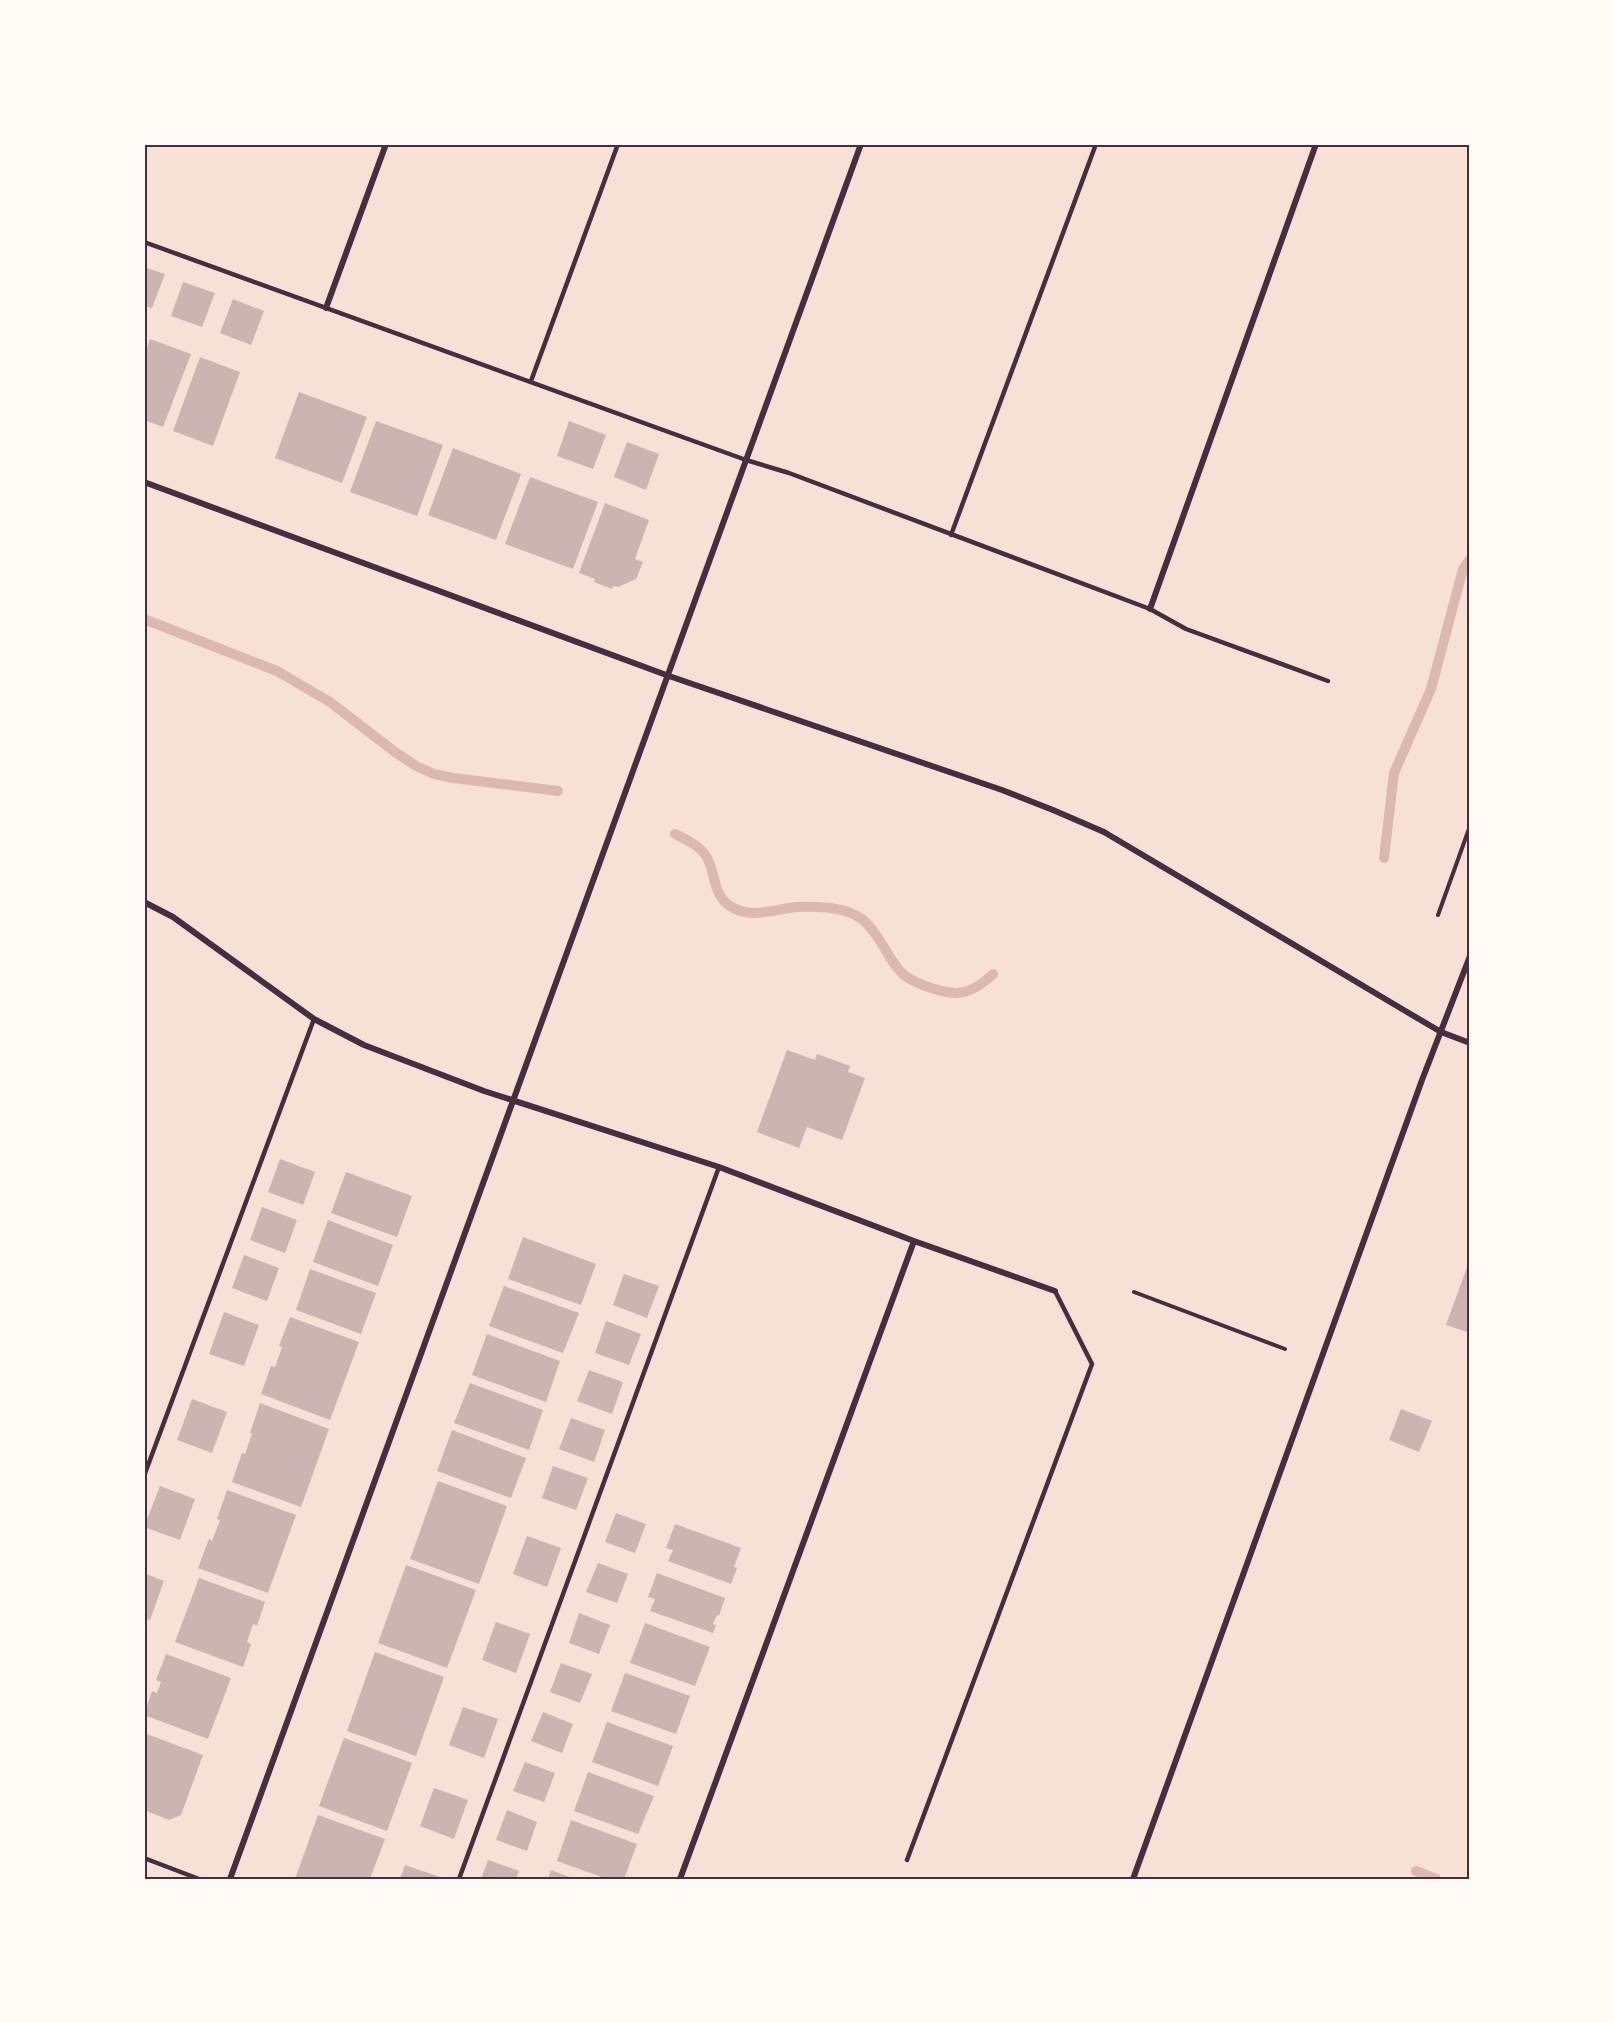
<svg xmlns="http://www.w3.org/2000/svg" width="1614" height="2023" font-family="'Alegreya Sans',sans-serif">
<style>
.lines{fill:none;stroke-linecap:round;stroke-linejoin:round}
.stream{stroke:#dcb8b0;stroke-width:10}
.building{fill:#ccb4b1}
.path{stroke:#4a2c40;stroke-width:4}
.service{stroke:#4a2c40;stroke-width:4.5}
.minor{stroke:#4a2c40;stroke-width:6}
.neatline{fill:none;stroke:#4a2c40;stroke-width:2}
</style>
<rect width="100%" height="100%" fill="#f7e1d7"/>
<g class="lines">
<path class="stream" d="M144,619l133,52 53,31 65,50 21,14 18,8 19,4 105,13
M675,834c10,5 20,9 27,17 15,15 8,42 28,55 21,14 44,3 66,1 19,-1 47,0 63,10 18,12 27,38 41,54 6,7 15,11 23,14 30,12 46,12 70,-11
M1384,858l10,-85 37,-84 32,-120 7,-10
M1416,1871l20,8"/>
</g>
<path class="building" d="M144,267l21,7 -13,34 -8,-2z
M183,282l32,11 -13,34 -31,-11z
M233,299l31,12 -13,34 -31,-12z
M150,339l41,15 -28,73 -19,-7v-64z
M200,357l40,15 -27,74 -40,-15z
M299,392l68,25 -25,66 -67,-25z
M376,421l67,24 -26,71 -67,-24z
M569,421l37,14 -13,34 -36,-13z
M627,442l32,12 -13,36 -32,-13z
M453,448l68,26 -25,66 -68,-25z
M530,477l68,25 -25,67 -68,-25z
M605,503l44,17 -14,39 8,3 -7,17 -18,8 -5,-1 -1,3 -18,-7 1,-3 -16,-6z
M787,1050l28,10 2,-6 33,12 -2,6 17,6 -23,62 -35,-13 -8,21 -42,-16z
M280,1159l35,13 -12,33 -35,-13z
M346,1172l66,24 -15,41 -66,-24z
M262,1207l35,13 -12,33 -35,-13z
M328,1220l65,25 -15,41 -65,-24z
M523,1237l73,27 -15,41 -73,-26z
M244,1255l35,13 -12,33 -35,-13z
M1470,1259v74l-24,-8z
M310,1269l66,24 -15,41 -65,-24z
M624,1274l35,12 -12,32 -34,-13z
M504,1286l75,27 -16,40 -74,-27z
M224,1312l35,13 -15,41 -35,-12z
M290,1317l69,25 -29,78 -69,-26 10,-28 4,1 7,-20 -3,-1z
M606,1321l35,13 -12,31 -34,-12z
M487,1334l73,27 -14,41 -74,-27z
M589,1370l34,12 -11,32 -35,-13z
M470,1383l73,27 -14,40 -75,-27z
M192,1399l35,13 -15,41 -35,-13z
M260,1403l69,26 -28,78 -69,-25 10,-29 3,1 7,-20 -2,-1z
M1401,1409l31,12 -13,31 -30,-12z
M571,1418l34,12 -11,32 -35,-13z
M452,1430l74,28 -15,40 -74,-27z
M553,1466l35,12 -12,32 -34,-12z
M438,1481l69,25 -28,78 -69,-25z
M160,1486l35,13 -15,41 -36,-13z
M227,1490l69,25 -28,78 -70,-25 11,-29 3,2 8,-21 -3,-1z
M616,1513l30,11 -11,29 -30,-11z
M675,1524l66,24 -7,19 3,1 -6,16 -63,-23 5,-11 -7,-2z
M527,1536l34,12 -14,39 -34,-13z
M598,1563l30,11 -11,29 -31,-11z
M406,1565l70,25 -29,78 -69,-25z
M144,1573l20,8 -14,39 -6,-2z
M657,1573l68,25 -6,18 -2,-1 -4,9 3,1 -3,8 -63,-22 5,-12 -7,-2z
M199,1578l66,24 -8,24 -4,-2 -6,18 4,2 -8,23 -68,-25z
M579,1613l31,12 -11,29 -30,-11z
M496,1622l34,12 -14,39 -34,-13z
M645,1623l65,24 -15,39 -65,-23z
M375,1652l69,25 -28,79 -69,-25z
M166,1654l65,24 -23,61 -64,-24 8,-24 5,2 4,-11 -5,-2z
M561,1663l31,11 -12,29 -30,-11z
M625,1673l65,23 -14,38 -65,-23z
M463,1707l35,12 -14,39 -35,-13z
M543,1712l30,12 -11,29 -31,-12z
M607,1722l66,24 -15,40 -66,-24z
M144,1733l59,22 -22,60 -12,5 -25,-10z
M344,1738l68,25 -25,68 -68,-25z
M525,1762l30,11 -11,29 -31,-11z
M588,1772l66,24 -16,38 -64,-23z
M434,1788l34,12 -14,39 -34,-13z
M507,1810l30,12 -10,29 -31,-11z
M318,1815l67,24 -15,40h-75z
M571,1820l66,24 -13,35h-17l-50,-18z
M488,1860l31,11 -3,8h-35z
M405,1865l35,12 -1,2h-39z
M551,1870l24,9h-27z"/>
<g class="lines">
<path class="path" d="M1438,915l32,-89
M1134,1292l151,57"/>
<path class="service" d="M144,242l602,218 43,13 361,136 36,20 142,52
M531,381l87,-237
M951,535l145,-391
M144,1476l170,-457
M144,1858l55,21
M907,1860l185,-496 -37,-73
M459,1879l260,-712"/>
<path class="minor" d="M326,308l60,-164
M144,482l525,194 333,114 51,20 51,22 298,177 39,23 29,11
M1150,609l166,-465
M144,902l29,15 141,102 50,26 120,46 235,76 195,74 141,50
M230,1879l631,-1735
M680,1879l234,-638
M1133,1879l289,-799 48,-124"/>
</g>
<rect width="1614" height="2023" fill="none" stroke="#fffaf5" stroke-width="291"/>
<rect x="146" y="146" width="1322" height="1732" class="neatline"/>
</svg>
